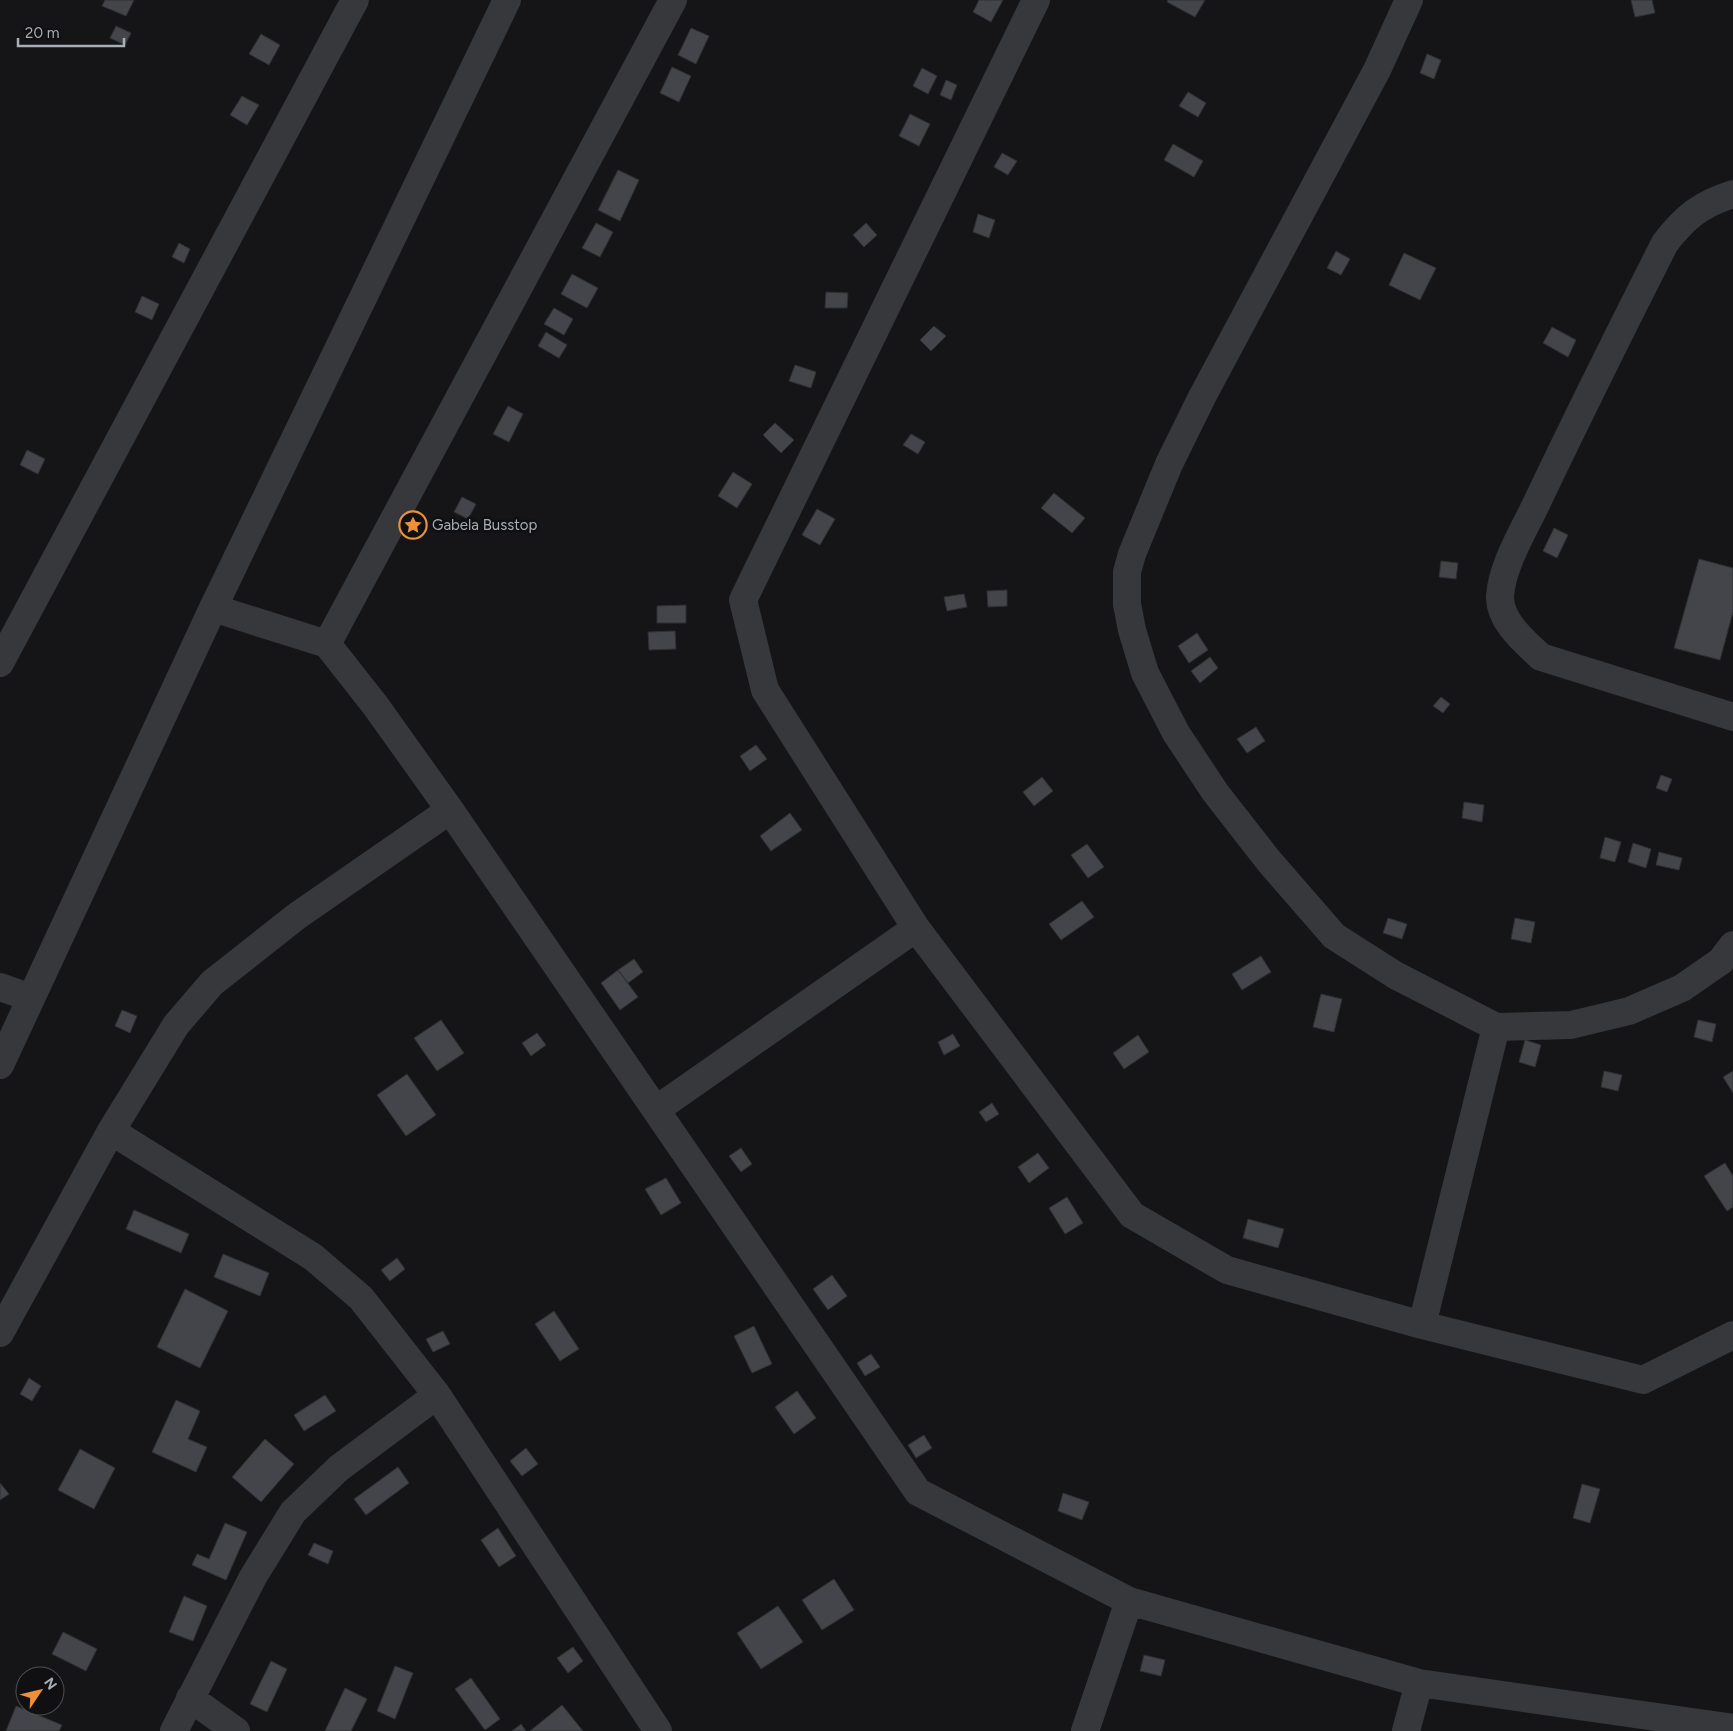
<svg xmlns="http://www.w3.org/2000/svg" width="1733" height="1731" font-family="Figtree,sans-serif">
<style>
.building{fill:#44454a;stroke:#2f3033}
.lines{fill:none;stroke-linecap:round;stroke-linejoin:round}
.minor{stroke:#36383b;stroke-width:28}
.labels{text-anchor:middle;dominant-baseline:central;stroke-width:5;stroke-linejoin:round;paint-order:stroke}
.poi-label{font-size:15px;fill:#a7aeb6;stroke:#101012;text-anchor:start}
</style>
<rect width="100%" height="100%" fill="#151517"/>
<path class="building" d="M105,0h29l-8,16 -24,-10z
M979,0h24l-12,22 -18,-10z
M1168,0h37l-10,17 -28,-15z
M1631,0h21l3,13 -20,4z
M116,26l15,7 -6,12 -15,-7z
M691,28l18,8 -13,28 -18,-9z
M261,34l19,11 -11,20 -20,-11z
M1427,54l14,6 -7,19 -14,-6z
M672,67l19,9 -12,26 -19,-9z
M922,68l15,8 -9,18 -15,-8z
M946,80l11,5 -6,15 -11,-5z
M1188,92l18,11 -8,14 -19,-11z
M242,96l17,9 -12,20 -17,-10z
M910,114l20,10 -11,22 -20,-10z
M1173,144l30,17 -9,16 -30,-17z
M1002,153l15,8 -9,14 -14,-8z
M618,170l21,10 -19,41 -22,-11z
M978,214l17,6 -6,18 -16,-6z
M596,223l17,9 -13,25 -18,-9z
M866,223l11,12 -13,12 -11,-12z
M179,243l11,6 -6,14 -12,-6z
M1336,251l14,8 -9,16 -14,-7z
M1404,253l32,15 -16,32 -31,-15z
M572,274l26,14 -11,20 -26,-14z
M826,292l22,1 -1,15h-22z
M142,296l17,8 -7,16 -17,-8z
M554,308l19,11 -9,16 -20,-11z
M934,326l12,10 -15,15 -11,-11z
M1552,327l24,13 -8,17 -25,-14z
M546,332l21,13 -8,13 -21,-12z
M795,365l21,7 -5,16 -22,-7z
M508,406l15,8 -14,28 -16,-8z
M775,423l19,17 -13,13 -18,-18z
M911,434l14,8 -7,12 -15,-9z
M27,450l18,9 -7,15 -18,-9z
M733,472l19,12 -15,24 -19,-12z
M1054,493l31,25 -13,15 -31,-25z
M462,497l14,7 -8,15 -14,-7z
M817,509l18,10 -15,26 -18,-10z
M1554,528l14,7 -11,23 -14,-7z
M1699,559l34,9v44l-13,48 -46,-12z
M1441,561l17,2 -2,16 -17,-2z
M1007,590v16l-19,1 -1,-16z
M964,594l3,13 -20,4 -3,-14z
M686,605v18h-29v-17z
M675,631l1,18 -27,1 -1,-18z
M1197,633l11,17 -19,13 -11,-17z
M1210,657l8,11 -18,15 -9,-12z
M1441,697l9,7 -7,9 -10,-7z
M1256,727l9,14 -18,12 -10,-14z
M756,745l11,14 -17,12 -10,-15z
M1661,775l11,4 -5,13 -11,-4z
M1042,777l11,14 -19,15 -11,-14z
M1464,802l20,3 -2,17 -20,-4z
M790,813l12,17 -31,21 -11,-15z
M1605,837l16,5 -6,20 -15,-4z
M1633,843l18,6 -5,19 -18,-6z
M1087,844l17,23 -16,11 -17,-23z
M1659,852l23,6 -3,12 -23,-5z
M1082,901l12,16 -33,23 -12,-16z
M1388,918l19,6 -5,15 -19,-6z
M1515,918l20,4 -4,21 -20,-4z
M1261,956l10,16 -29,18 -10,-16z
M634,959l9,13 -15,11 -10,-13z
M618,970l20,27 -18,13 -19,-27z
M1321,994l21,5 -8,33 -21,-5z
M122,1010l15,6 -7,17 -15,-7z
M441,1020l23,33 -27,18 -23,-33z
M1698,1020l18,4 -4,18 -18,-5z
M537,1033l9,12 -15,11 -9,-13z
M953,1034l7,12 -16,9 -6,-13z
M1138,1035l11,17 -25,17 -11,-16z
M1525,1040l16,5 -6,22 -16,-5z
M1604,1071l18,4 -4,16 -17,-4z
M1733,1071v22l-10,-16z
M407,1074l29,41 -30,21 -29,-41z
M992,1103l7,11 -13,8 -7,-10z
M741,1148l11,16 -11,8 -12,-16z
M1038,1153l11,15 -20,15 -11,-16z
M1725,1163l8,13v31l-6,4 -23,-35z
M666,1178l15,25 -20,12 -16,-26z
M1067,1197l16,26 -18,11 -16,-26z
M134,1210l55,24 -8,19 -55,-24z
M1248,1219l36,10 -6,19 -35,-10z
M223,1254l46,19 -9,23 -46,-19z
M397,1258l8,11 -15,12 -9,-11z
M832,1275l15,21 -19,14 -15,-21z
M185,1289l43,22 -28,57 -43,-21z
M554,1311l25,38 -19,12 -25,-37z
M754,1326l18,38 -20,9 -18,-37z
M443,1331l7,13 -17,8 -7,-13z
M871,1354l9,13 -15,9 -8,-13z
M29,1378l12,8 -9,15 -12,-7z
M797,1391l19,27 -22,16 -19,-27z
M325,1395l11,16 -32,20 -10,-16z
M176,1400l24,11 -12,28 19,8 -11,25 -44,-20z
M924,1435l8,13 -16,10 -8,-13z
M265,1439l29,25 -33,38 -29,-25z
M526,1448l12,16 -16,12 -12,-15z
M80,1449l35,19 -21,41 -36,-19z
M398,1467l11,16 -43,32 -12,-16z
M0,1483l9,11 -9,6z
M1582,1484l18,5 -10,34 -17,-5z
M1063,1493l26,9 -7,18 -24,-9z
M225,1523l22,9 -21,48 -34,-15 5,-11 12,5z
M498,1528l18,28 -17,11 -18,-27z
M314,1543l19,8 -5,13 -20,-9z
M834,1579l20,31 -32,20 -20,-30z
M184,1596l23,10 -14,35 -24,-9z
M778,1606l25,36 -42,27 -24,-36z
M63,1632l34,17 -11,22 -34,-17z
M573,1647l10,14 -15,12 -11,-15z
M1144,1655l21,5 -4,16 -21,-5z
M271,1661l16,8 -20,43 -17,-8z
M395,1666l18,7 -18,46 -18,-8z
M471,1678l29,41 -15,11 -30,-41z
M345,1688l22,11 -16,32h-26z
M562,1705l21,26h-53z
M16,1706l46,19 -3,6h-53z
M521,1724l5,7h-14z"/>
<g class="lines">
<path class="minor" d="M1036,0l-293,600 22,90 151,238 216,287 95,55 195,55 221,55 90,-45
M1409,0l-32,70 -175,327 -33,67 -37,90 -5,18v32l5,26 13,43 31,60 39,59 53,68 66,76 61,39 101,52 75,-2 58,-14 53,-23 39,-27 12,-16
M1733,194c-32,10 -48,23 -68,49 -43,85 -85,169 -126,255 -13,29 -37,66 -39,98 -1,25 25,46 41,61l192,60
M213,608l114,36 48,61 75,105 468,682 211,109 290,82 314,45
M327,644l346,-644
M0,663l355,-663
M0,987l31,11
M0,1065l213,-457 294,-608
M657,1109l259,-181
M111,1131l202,126 48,41 76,97 221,336
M1422,1325l74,-298
M0,1333l111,-202 65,-106 36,-42 85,-67 153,-106
M190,1698l46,33
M174,1731l79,-154 40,-65 46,-44 98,-73
M1085,1731l44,-130
M1406,1731l13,-48"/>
</g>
<defs>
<g id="sight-ring" transform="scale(1.4375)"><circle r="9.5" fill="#101012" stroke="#ea9139" stroke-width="1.5"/><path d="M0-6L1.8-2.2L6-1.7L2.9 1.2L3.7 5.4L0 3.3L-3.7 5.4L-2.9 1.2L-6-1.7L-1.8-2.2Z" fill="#ea9139"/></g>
</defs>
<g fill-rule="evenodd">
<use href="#sight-ring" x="413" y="525"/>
</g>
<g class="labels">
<g class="poi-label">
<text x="432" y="525">Gabela Busstop</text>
</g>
</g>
<g transform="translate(40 1691) rotate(55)"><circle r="24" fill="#101012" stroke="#4c4f54"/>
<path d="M0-4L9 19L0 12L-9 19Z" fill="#ea9139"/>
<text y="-8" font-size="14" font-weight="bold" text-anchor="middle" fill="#a7aeb6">N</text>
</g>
<path d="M18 38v8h106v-8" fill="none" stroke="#a7aeb6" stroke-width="2.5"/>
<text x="25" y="38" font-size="15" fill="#a7aeb6" stroke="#101012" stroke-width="4" paint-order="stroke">20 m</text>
</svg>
